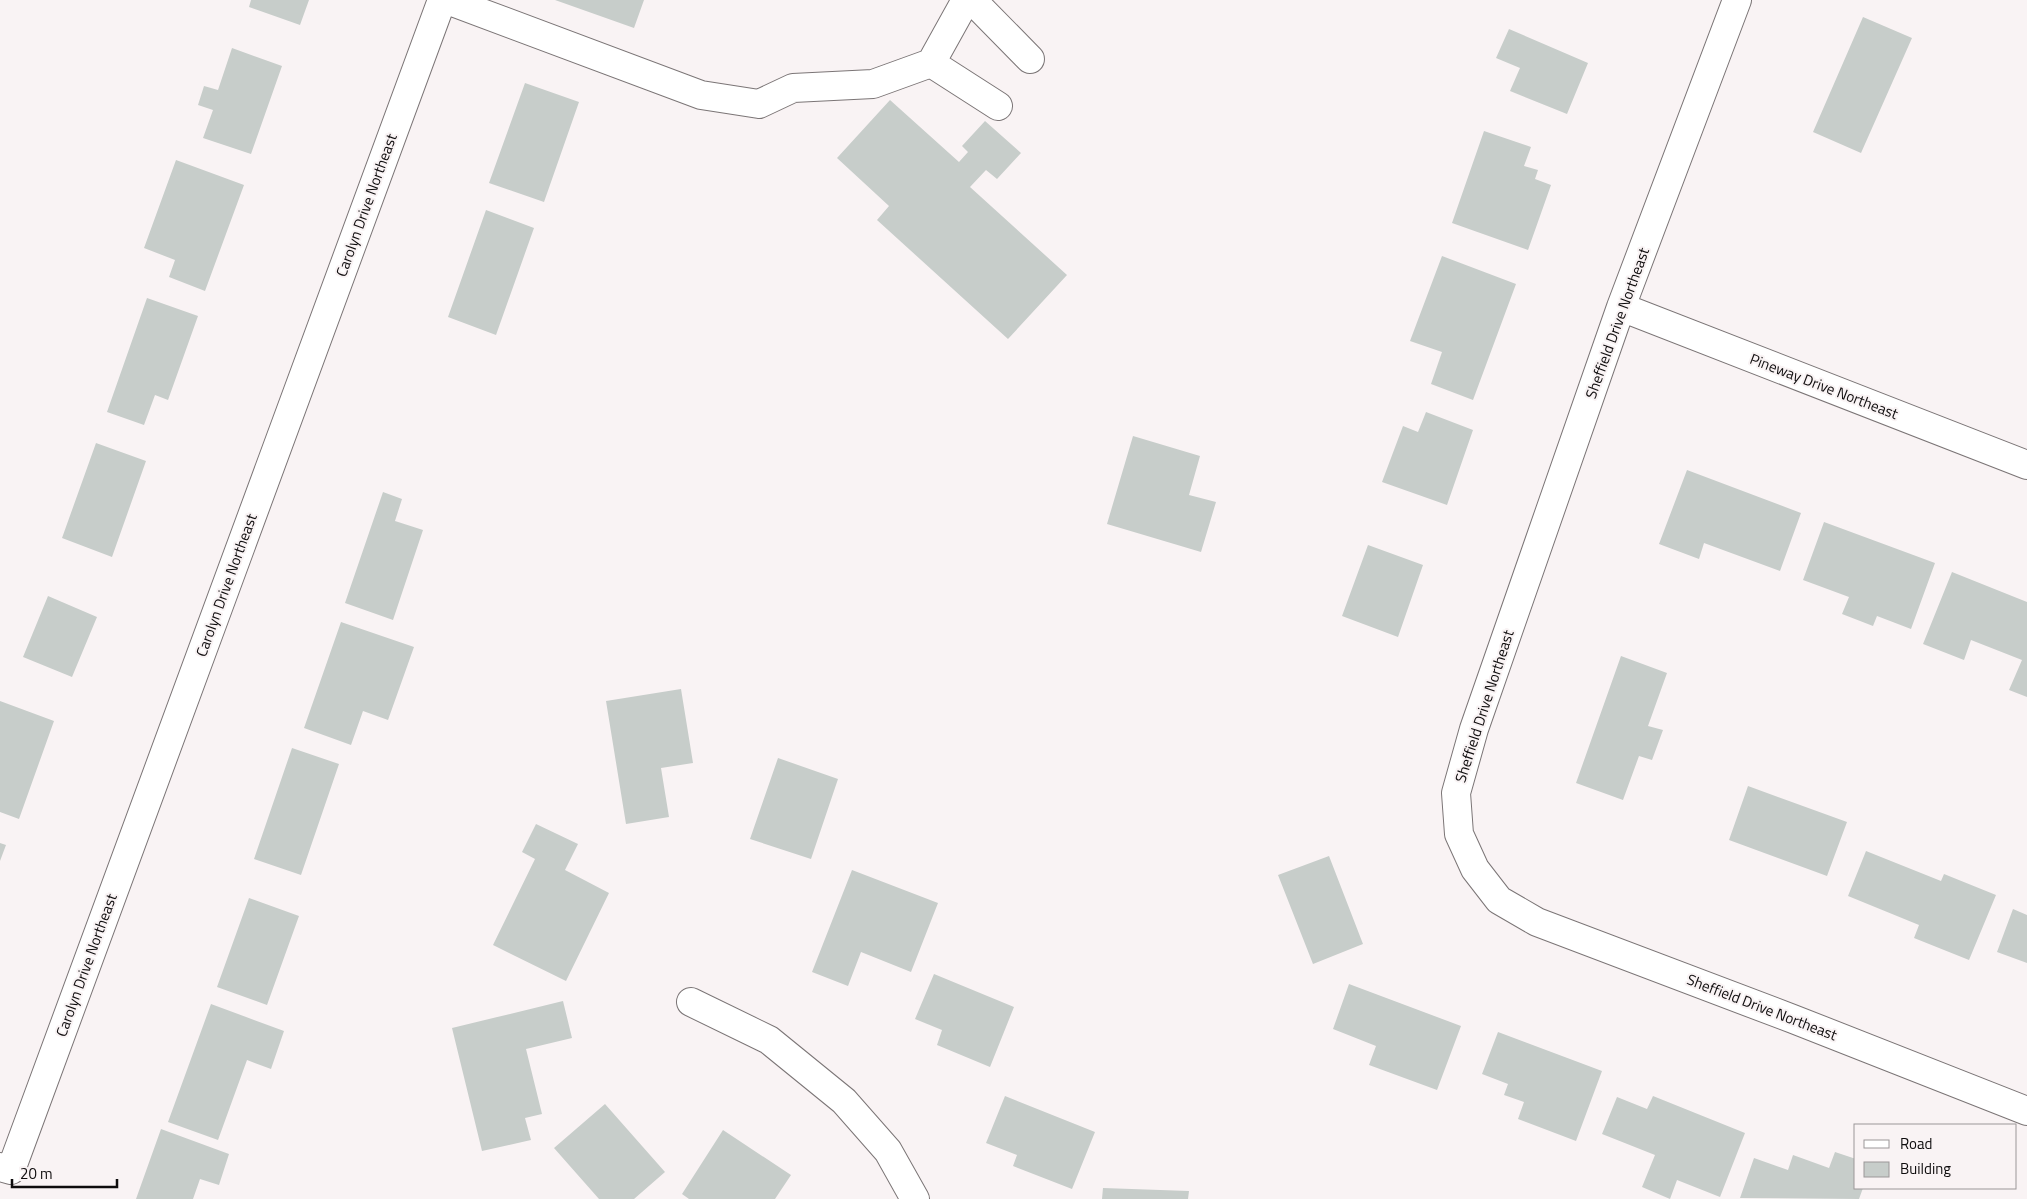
<svg xmlns="http://www.w3.org/2000/svg" width="2027" height="1199" font-family="'Titillium Web',sans-serif">
<style>
.building{fill:#c7cdca}
.lines{fill:none;stroke-linecap:round;stroke-linejoin:round}
.minor-casing{stroke:#7b7576;stroke-width:30}
.minor{stroke:#fff;stroke-width:28}
.labels{text-anchor:middle;dominant-baseline:central;stroke-width:4;stroke-linejoin:round;paint-order:stroke}
.street-label{font-size:15px;fill:#0e0c0d;stroke:#f9f3f4}
</style>
<rect width="100%" height="100%" fill="#f9f3f4"/>
<path class="building" d="M251,0h58l-9,25 -51,-18z
M555,0h89l-10,28z
M1863,17l49,21 -51,115 -48,-21z
M1509,29l79,34 -21,51 -57,-23 10,-23 -24,-10z
M232,48l50,18 -31,88 -48,-16 10,-28 -15,-5 6,-19 14,4z
M525,83l54,19 -35,100 -55,-19z
M890,100l69,62 9,-10 -6,-6 23,-25 36,32 -24,26 -11,-9 -16,17 97,88 -59,64 -131,-119 12,-14 -52,-48z
M1484,131l47,16 -7,19 14,4 -3,9 16,6 -23,65 -76,-27z
M176,160l68,25 -39,106 -36,-14 6,-17 -31,-12z
M486,210l48,18 -38,107 -48,-18z
M1442,256l74,28 -43,116 -42,-16 11,-32 -32,-11z
M147,298l51,18 -30,84 -13,-5 -11,30 -37,-13z
M1426,412l47,18 -26,75 -65,-23 21,-56 15,6z
M1133,436l67,20 -11,39 27,7 -15,50 -94,-28z
M96,443l50,18 -34,96 -50,-19z
M1687,470l114,43 -21,58 -76,-28 -5,16 -40,-15z
M383,492l19,7 -7,22 28,9 -30,90 -48,-17z
M1824,522l111,41 -24,66 -34,-13 -4,10 -31,-12 7,-17 -46,-17z
M1368,545l55,20 -25,72 -56,-21z
M1952,572l75,30v95l-18,-7 13,-30 -51,-20 -7,20 -41,-16z
M48,596l49,21 -25,60 -49,-20z
M341,622l73,25 -26,73 -25,-9 -12,34 -47,-17z
M1621,656l46,17 -19,53 15,4 -11,30 -13,-4 -16,44 -47,-17z
M681,689l12,74 -32,5 8,49 -43,7 -20,-123z
M0,701l54,20 -35,98 -19,-7z
M292,748l47,16 -38,111 -47,-16z
M778,758l60,21 -27,80 -61,-20z
M1748,786l99,36 -20,54 -98,-36z
M536,824l42,20 -13,26 44,23 -43,88 -73,-36 42,-86 -13,-7z
M0,843l6,2 -6,16z
M1866,851l75,30 3,-7 52,21 -27,65 -55,-22 5,-13 -71,-29z
M1329,856l34,88 -50,20 -35,-89z
M852,870l86,33 -27,69 -50,-20 -13,34 -36,-14z
M249,898l50,18 -32,89 -50,-18z
M2013,909l14,6v48l-30,-11z
M934,974l80,33 -24,60 -53,-22 5,-15 -27,-11z
M1349,984l112,42 -24,64 -68,-25 7,-19 -43,-17z
M563,1001l9,37 -46,11 16,65 -17,4 6,22 -49,11 -30,-123z
M211,1004l73,27 -13,38 -24,-9 -29,80 -50,-18z
M1498,1032l104,39 -26,70 -58,-22 6,-17 -20,-7 4,-11 -26,-10z
M1005,1096l90,36 -23,57 -59,-23 4,-11 -31,-12z
M1653,1096l92,37 -25,64 -43,-17 -7,19 -28,-12 13,-32 -53,-21 15,-37 30,12z
M605,1104l60,68 -31,27h-35l-45,-51z
M161,1129l68,25 -10,31 -19,-6 -7,20h-57z
M723,1130l68,45 -16,24h-86l-7,-5z
M1835,1152l21,7v29h7l-4,11 -119,-1 14,-40 34,12 5,-15 36,13z
M1103,1188l86,3 -1,8h-86z"/>
<g class="lines">
<g class="minor-casing">
<path id="minor" d="M447,0l254,95 58,9 34,-16 80,-4 58,-21 35,-63
M972,0l58,59
M1737,0l-116,307 -147,422 -18,64 3,41 16,35 24,31 38,22 256,97 234,92
M931,63l67,43
M1621,307l406,158
M691,1002l78,38 75,61 44,50 27,48
M0,1167l11,3 431,-1170"/>
</g>
<use href="#minor" class="minor"/>
</g>
<g class="labels">
<g class="street-label">
<text transform="translate(366 205) rotate(-70)">Carolyn Drive Northeast</text>
<text transform="translate(1617 323) rotate(-70)">Sheffield Drive Northeast</text>
<text transform="translate(1824 386) rotate(21)">Pineway Drive Northeast</text>
<text transform="translate(226 585) rotate(-70)">Carolyn Drive Northeast</text>
<text transform="translate(1484 706) rotate(-72)">Sheffield Drive Northeast</text>
<text transform="translate(86 965) rotate(-70)">Carolyn Drive Northeast</text>
<text transform="translate(1762 1007) rotate(21)">Sheffield Drive Northeast</text>
</g>
</g>
<rect x="1854" y="1124" width="162" height="65" fill="#f9f3f4" stroke="#9b9798"/>
<rect x="1864" y="1140" width="25" height="8" fill="#ffffff" stroke="#9b9798"/>
<text x="1900" y="1149" font-size="15" fill="#0e0c0d">Road</text>
<rect x="1864" y="1162" width="25" height="15" fill="#c7cdca" stroke="#9b9798"/>
<text x="1900" y="1174" font-size="15" fill="#0e0c0d">Building</text>
<path d="M12 1179v8h105v-8" fill="none" stroke="#0e0c0d" stroke-width="2.5"/>
<text x="20" y="1179" font-size="15" fill="#0e0c0d" stroke="#f9f3f4" stroke-width="4" paint-order="stroke">20 m</text>
</svg>
